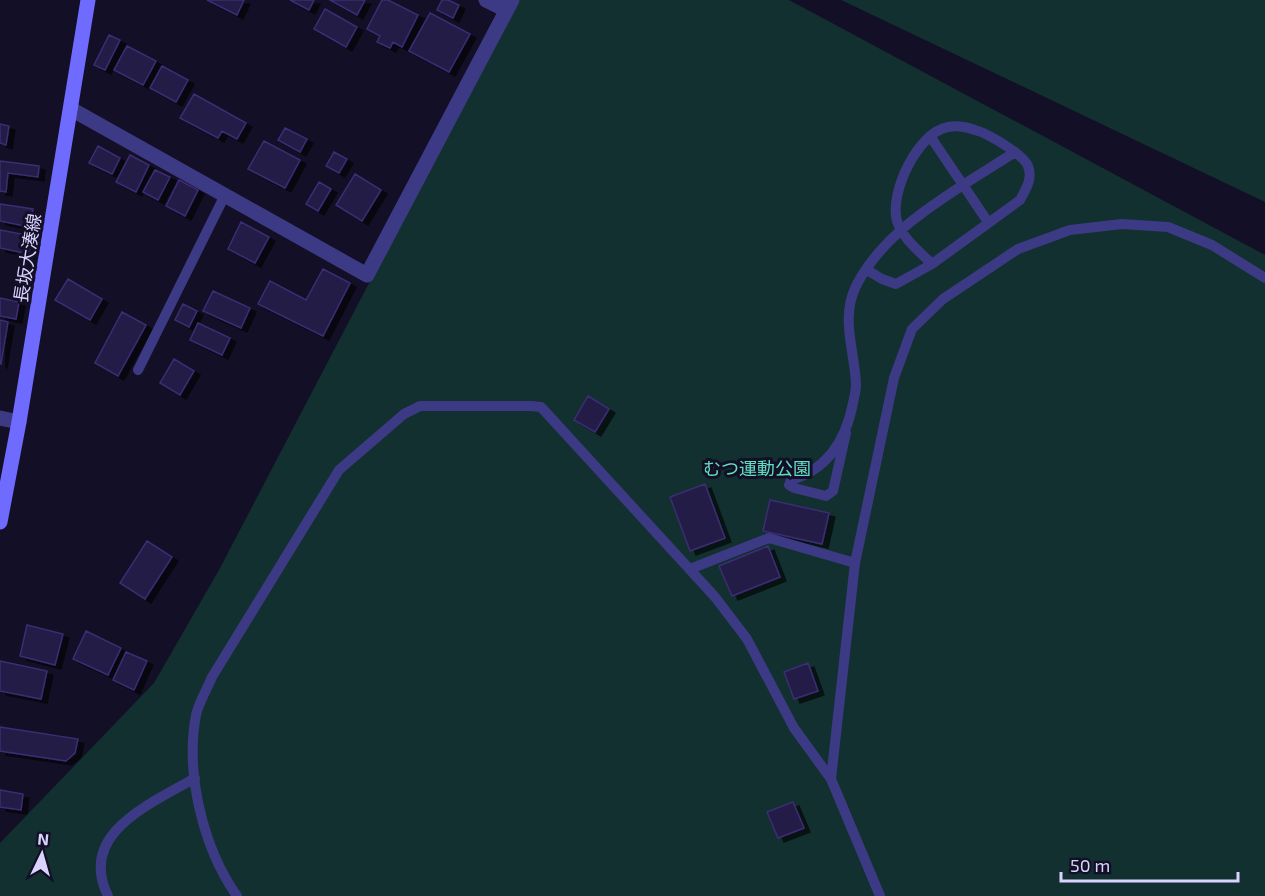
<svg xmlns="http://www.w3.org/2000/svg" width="1265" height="896" font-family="'Exo 2','Noto Sans JP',sans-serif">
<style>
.green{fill:#12302f}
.building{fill:#241b47;stroke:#3b2d73;stroke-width:1.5;filter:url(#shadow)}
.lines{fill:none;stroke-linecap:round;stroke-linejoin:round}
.service{stroke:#3d3a85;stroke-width:10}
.minor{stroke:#3d3a85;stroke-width:15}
.secondary{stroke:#6f6bff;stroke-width:15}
.labels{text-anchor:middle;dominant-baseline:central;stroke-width:6;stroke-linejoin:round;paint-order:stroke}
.street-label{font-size:18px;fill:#d9d4ff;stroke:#130f26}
.park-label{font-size:18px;fill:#5fe0c0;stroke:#130f26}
</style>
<defs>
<filter id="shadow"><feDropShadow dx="6" dy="4" stdDeviation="0" flood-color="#0009"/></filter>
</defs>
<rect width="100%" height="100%" fill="#130f26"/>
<path class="green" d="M517,0h272l476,255v641h-1265v-53l154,-160 65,-113z
M841,0h424v202z"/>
<path class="building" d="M207,0h37l-7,15z
M290,0h24l-5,10z
M330,0h35l-8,15z
M382,0h6l30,15 -16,32 -9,-5 -3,6 -13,-6 3,-6 -13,-7z
M442,0h6l11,5 -6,13 -16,-8z
M325,9l32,18 -11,20 -32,-18z
M430,13l40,21 -21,38 -40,-21z
M109,35l11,5 -15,30 -11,-5z
M127,46l29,15 -13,24 -29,-15z
M162,66l26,14 -12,22 -26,-14z
M194,94l52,29 -9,16 -15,-8 -4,7 -38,-20z
M0,124l9,2 -3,19 -6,-2z
M285,128l22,11 -7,13 -22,-12z
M264,141l36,19 -15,28 -37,-19z
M98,146l22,12 -8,16 -23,-11z
M334,152l13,7 -8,14 -13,-7z
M130,155l19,10 -13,27 -20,-10z
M0,161l39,5 -1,11 -30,-4 -2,19 -6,-1z
M155,170l15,7 -12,23 -15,-8z
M355,174l26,16 -19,31 -26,-16z
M179,180l19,10 -13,26 -19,-10z
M319,182l12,7 -13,22 -12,-7z
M0,204l33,5 -3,18 -30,-6z
M241,222l28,15 -14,26 -27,-14z
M0,230l32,6 -3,18 -29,-6z
M323,269l27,14 -27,53 -65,-32 12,-23 36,19z
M68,279l34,20 -12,21 -35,-20z
M213,291l37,17 -9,20 -38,-17z
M0,298l19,4 -3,17 -16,-3z
M183,304l14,7 -8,16 -14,-7z
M122,312l24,13 -28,51 -23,-13z
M0,320l8,2 -7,42 -1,-1z
M198,323l32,15 -8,17 -32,-15z
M174,359l20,12 -14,24 -20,-12z
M588,396l21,13 -14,23 -21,-12z
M705,484l20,54 -35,13 -20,-54z
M770,500l59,13 -7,31 -59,-13z
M147,541l25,16 -27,42 -25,-16z
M768,546l12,31 -48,19 -13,-30z
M27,625l36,9 -8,31 -35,-9z
M86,631l35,17 -13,27 -35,-16z
M126,652l21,9 -13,29 -21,-10z
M0,661l47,10 -6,28 -41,-8z
M808,663l10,28 -24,8 -10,-27z
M0,727l78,12 -3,14 -9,8 -66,-10z
M0,790l23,4 -2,16 -21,-3z
M793,802l11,26 -26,10 -11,-26z"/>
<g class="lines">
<path class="service" d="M930,136l58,86
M867,270l15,9 14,5 36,-20 88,-64c6,-11 13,-22 8,-34 -5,-12 -41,-33 -53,-36 -8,-3 -18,-5 -27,-3 -30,5 -59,66 -51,94 5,17 23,31 35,43
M138,370l87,-175
M846,433l-13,58 -7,5 -32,-8 -5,-3 2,-5c38,-11 55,-41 62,-77 1,-6 3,-12 3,-18 -1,-34 -16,-66 0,-99 30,-60 104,-98 159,-134
M690,569l79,-31 86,25
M108,896c-31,-63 43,-92 87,-118
M237,896c-34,-48 -52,-123 -41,-181 3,-13 11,-26 16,-38l127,-207 65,-56 16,-8h111l10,1 174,190 32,42 47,89 37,51
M880,896l-49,-117 24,-216 39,-185 18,-49 31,-30 75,-50 52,-19 52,-6 46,3 44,18 53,33"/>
<path class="minor" d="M486,0l20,10
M71,109l296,166 145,-275
M0,418l19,4"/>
<path class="secondary" d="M0,522l19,-100 69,-422"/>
</g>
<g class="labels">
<g class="street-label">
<text transform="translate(27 258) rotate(-81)">長坂大湊線</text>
</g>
<g class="park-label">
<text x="757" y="468">むつ運動公園</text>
</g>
</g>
<g transform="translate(42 854) rotate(5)" stroke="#130f26" stroke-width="4.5" paint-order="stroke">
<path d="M0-4.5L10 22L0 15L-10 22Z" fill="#d9d4ff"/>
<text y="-9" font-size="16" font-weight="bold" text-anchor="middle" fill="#d9d4ff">N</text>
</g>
<path d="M1061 872v9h177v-9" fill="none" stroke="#d9d4ff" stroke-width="3"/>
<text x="1070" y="872" font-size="18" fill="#d9d4ff" stroke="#130f26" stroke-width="4.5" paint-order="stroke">50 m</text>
</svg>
